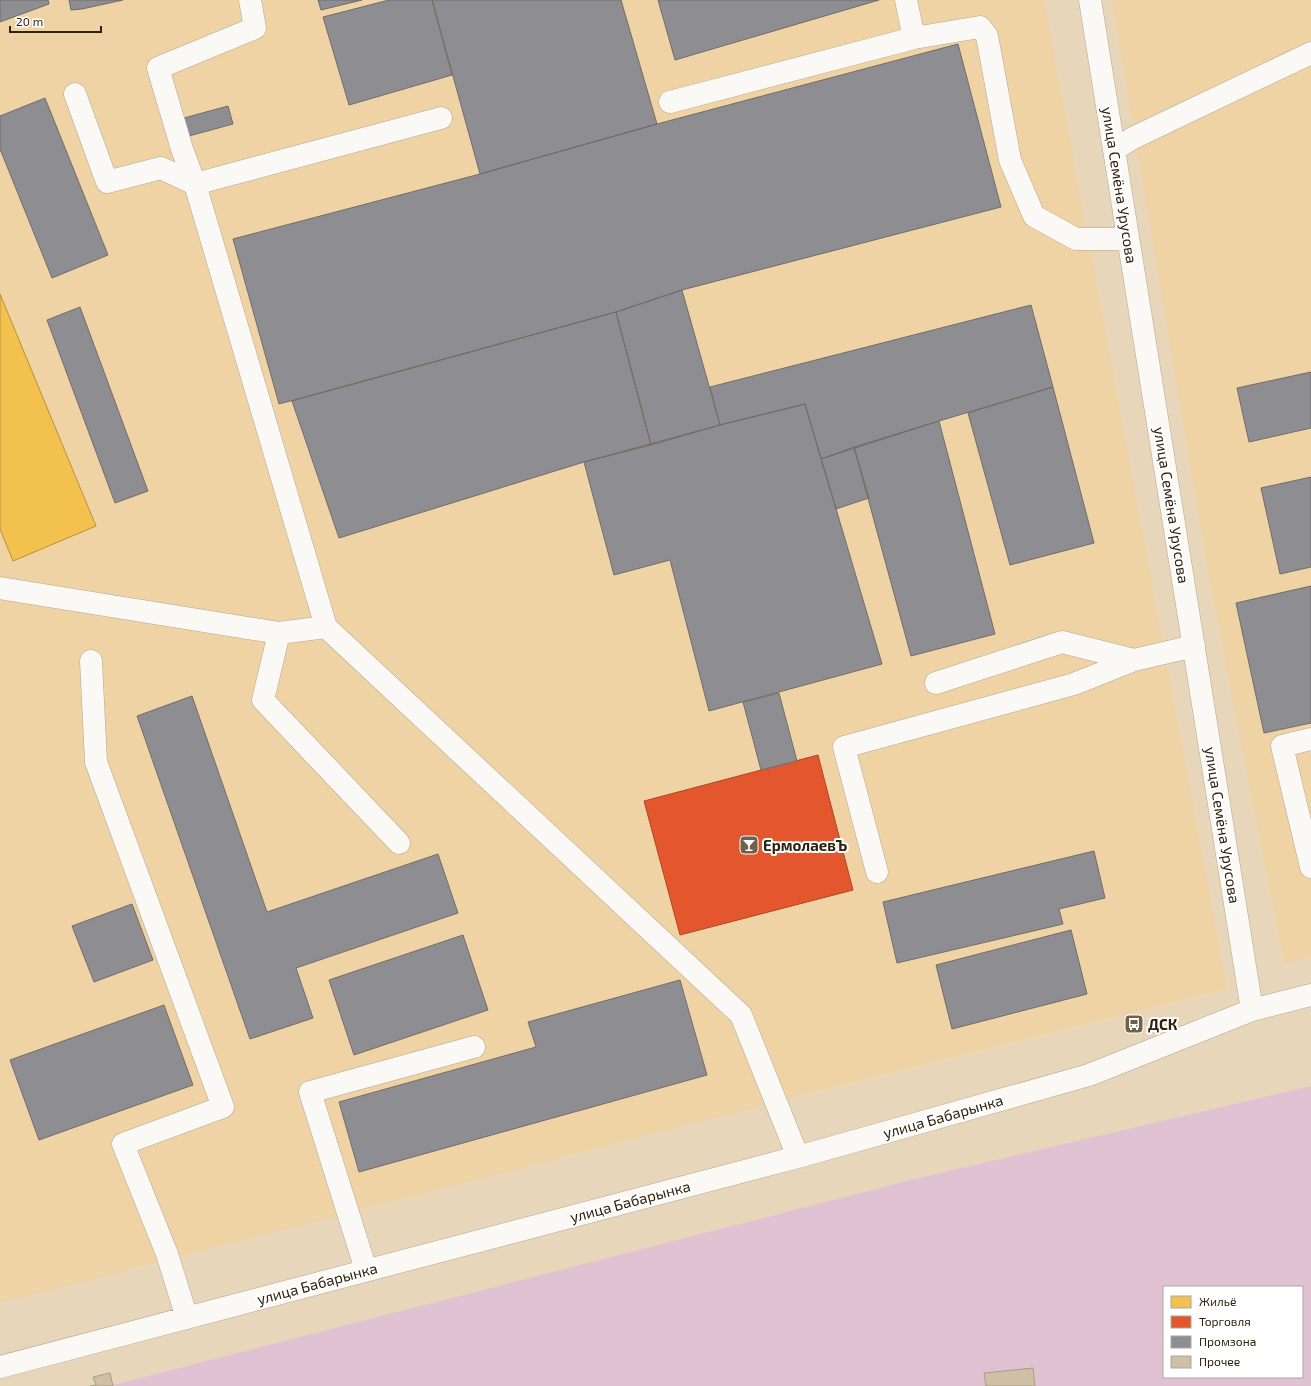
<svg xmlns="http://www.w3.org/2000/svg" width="1311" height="1386" font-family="'Exo 2',sans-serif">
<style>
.built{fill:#efd3a5}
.green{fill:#e1c2d3;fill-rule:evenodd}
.homes{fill:#f2c14e;stroke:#b8913b}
.shops{fill:#e4572e;stroke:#ae4724}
.industry{fill:#8d8d92;stroke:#716d6a}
.building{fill:#cfbfa5;stroke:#a99c86}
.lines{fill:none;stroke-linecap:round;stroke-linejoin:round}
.minor-casing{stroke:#b4a690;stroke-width:23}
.minor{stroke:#fbf9f5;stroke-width:22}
.labels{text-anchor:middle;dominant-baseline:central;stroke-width:4;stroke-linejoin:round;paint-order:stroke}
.street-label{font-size:15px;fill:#2f220e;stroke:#fff}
.poi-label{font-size:15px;font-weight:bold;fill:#2f220e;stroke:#fff;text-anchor:start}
</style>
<rect width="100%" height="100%" fill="#e7d6ba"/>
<path class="built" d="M0,0h1044l183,989 -436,109 -706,183 -85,21z
M1112,0h199v956l-27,7 -73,-374z"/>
<path class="green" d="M1311,1086v300h-1202l806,-207zM1164,1287h138v90h-138z"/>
<path class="homes" d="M0,294l96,232 -83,35 -13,-32z"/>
<path class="shops" d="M818,755l35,135 -173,45 -36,-134z"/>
<path class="industry" d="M0,0h48l1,4 -49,18z
M69,0h54l-41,9 -11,1z
M318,0h44l-41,10z
M389,0h43l20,75 -103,30 -26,-88z
M432,0h189l36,124 -177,50z
M658,0h221l-204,60z
M958,44l43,163 -319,83 -66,22 -337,92 -46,-165 247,-65 177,-50z
M45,98l63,157 -56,23 -52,-129v-33z
M228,106l5,18 -44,12 -5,-18z
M682,290l38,135 -69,20 -35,-133z
M1031,305l22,82 -114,34 -118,38 -16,-55 -85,21 -10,-38z
M80,307l68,184 -33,12 -68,-183z
M616,312l35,133 -67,17 -245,76 -47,-137z
M1311,372v56l-62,14 -12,-54z
M1053,387l41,156 -84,22 -42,-152z
M805,404l77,260 -173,47 -39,-151 -56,15 -30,-113 136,-37z
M939,421l56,213 -84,22 -57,-209z
M854,447l15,51 -33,11 -15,-50z
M1311,477v90l-31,7 -19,-86z
M1311,586v137l-47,10 -28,-130z
M779,693l18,68 -36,9 -18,-68z
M192,696l75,216 171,-58 20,59 -162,55 17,50 -63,21 -113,-323z
M1094,851l11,47 -46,11 4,15 -166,39 -14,-61z
M132,904l21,56 -59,22 -22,-56z
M1071,930l16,64 -135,35 -16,-64z
M463,935l25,75 -134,45 -25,-75z
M680,980l27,95 -348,97 -20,-70 197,-55 -8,-25z
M164,1005l29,80 -154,55 -29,-80z"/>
<path class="building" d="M1033,1368l2,18h-49l-2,-13z
M110,1373l3,13h-23l6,-1 -3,-8z"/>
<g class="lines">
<g class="minor-casing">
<path id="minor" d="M906,0l8,38 66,-11 7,9 23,124 24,56 42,23h52
M1090,0l162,1010
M75,94l32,88 54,-14 34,16 -13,-35 -24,-81 97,-40 -5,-28
M670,102l244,-64
M441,118l-246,66 131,443 415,388 57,142
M1114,150l19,-12 178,-85
M0,588l279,45 47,-6
M279,633l-16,67 136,143
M91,661l5,101 127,345 -100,37 44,110 20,64
M936,683l126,-41 72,18
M1311,739l-29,7 29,121
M877,872l-33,-125 230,-63 60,-24 60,-14
M366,1270l-56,-178 164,-45
M0,1367l798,-210 291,-82 163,-65 59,-15"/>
</g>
<use href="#minor" class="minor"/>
</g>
<defs>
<g id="bar-square" transform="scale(1)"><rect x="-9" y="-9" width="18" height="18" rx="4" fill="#6f614a" stroke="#fff"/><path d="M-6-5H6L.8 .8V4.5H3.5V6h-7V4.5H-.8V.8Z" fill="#fff"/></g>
<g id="bus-square" transform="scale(1)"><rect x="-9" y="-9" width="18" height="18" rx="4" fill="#6f614a" stroke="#fff"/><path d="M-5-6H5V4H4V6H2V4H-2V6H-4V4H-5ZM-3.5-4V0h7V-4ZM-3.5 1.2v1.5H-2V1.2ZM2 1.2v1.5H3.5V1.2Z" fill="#fff"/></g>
</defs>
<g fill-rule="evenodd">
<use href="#bar-square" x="749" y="845"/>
<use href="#bus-square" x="1134" y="1024"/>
</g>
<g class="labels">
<g class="street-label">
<text transform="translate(1120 185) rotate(81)">улица Семёна Урусова</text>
<text transform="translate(1172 505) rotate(81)">улица Семёна Урусова</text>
<text transform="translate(1223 825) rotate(81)">улица Семёна Урусова</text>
<text transform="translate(943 1116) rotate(-16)">улица Бабарынка</text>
<text transform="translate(630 1201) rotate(-15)">улица Бабарынка</text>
<text transform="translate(317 1283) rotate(-15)">улица Бабарынка</text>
</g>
<g class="poi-label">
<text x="763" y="845">ЕрмолаевЪ</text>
<text x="1148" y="1024">ДСК</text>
</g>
</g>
<rect x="1163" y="1286" width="140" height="92" fill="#ffffff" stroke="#aca79f"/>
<rect x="1171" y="1296" width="20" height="12" fill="#f2c14e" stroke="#aca79f"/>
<text x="1199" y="1306" font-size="12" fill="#2f220e">Жильё</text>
<rect x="1171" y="1316" width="20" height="12" fill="#e4572e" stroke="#aca79f"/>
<text x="1199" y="1326" font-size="12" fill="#2f220e">Торговля</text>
<rect x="1171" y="1336" width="20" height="12" fill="#8d8d92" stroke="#aca79f"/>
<text x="1199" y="1346" font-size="12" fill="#2f220e">Промзона</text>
<rect x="1171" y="1356" width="20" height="12" fill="#cfbfa5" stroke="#aca79f"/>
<text x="1199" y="1366" font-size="12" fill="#2f220e">Прочее</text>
<path d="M10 26v6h91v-6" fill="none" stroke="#2f220e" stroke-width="2"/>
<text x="16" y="26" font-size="12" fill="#2f220e" stroke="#ffffff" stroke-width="3" paint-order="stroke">20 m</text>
</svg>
